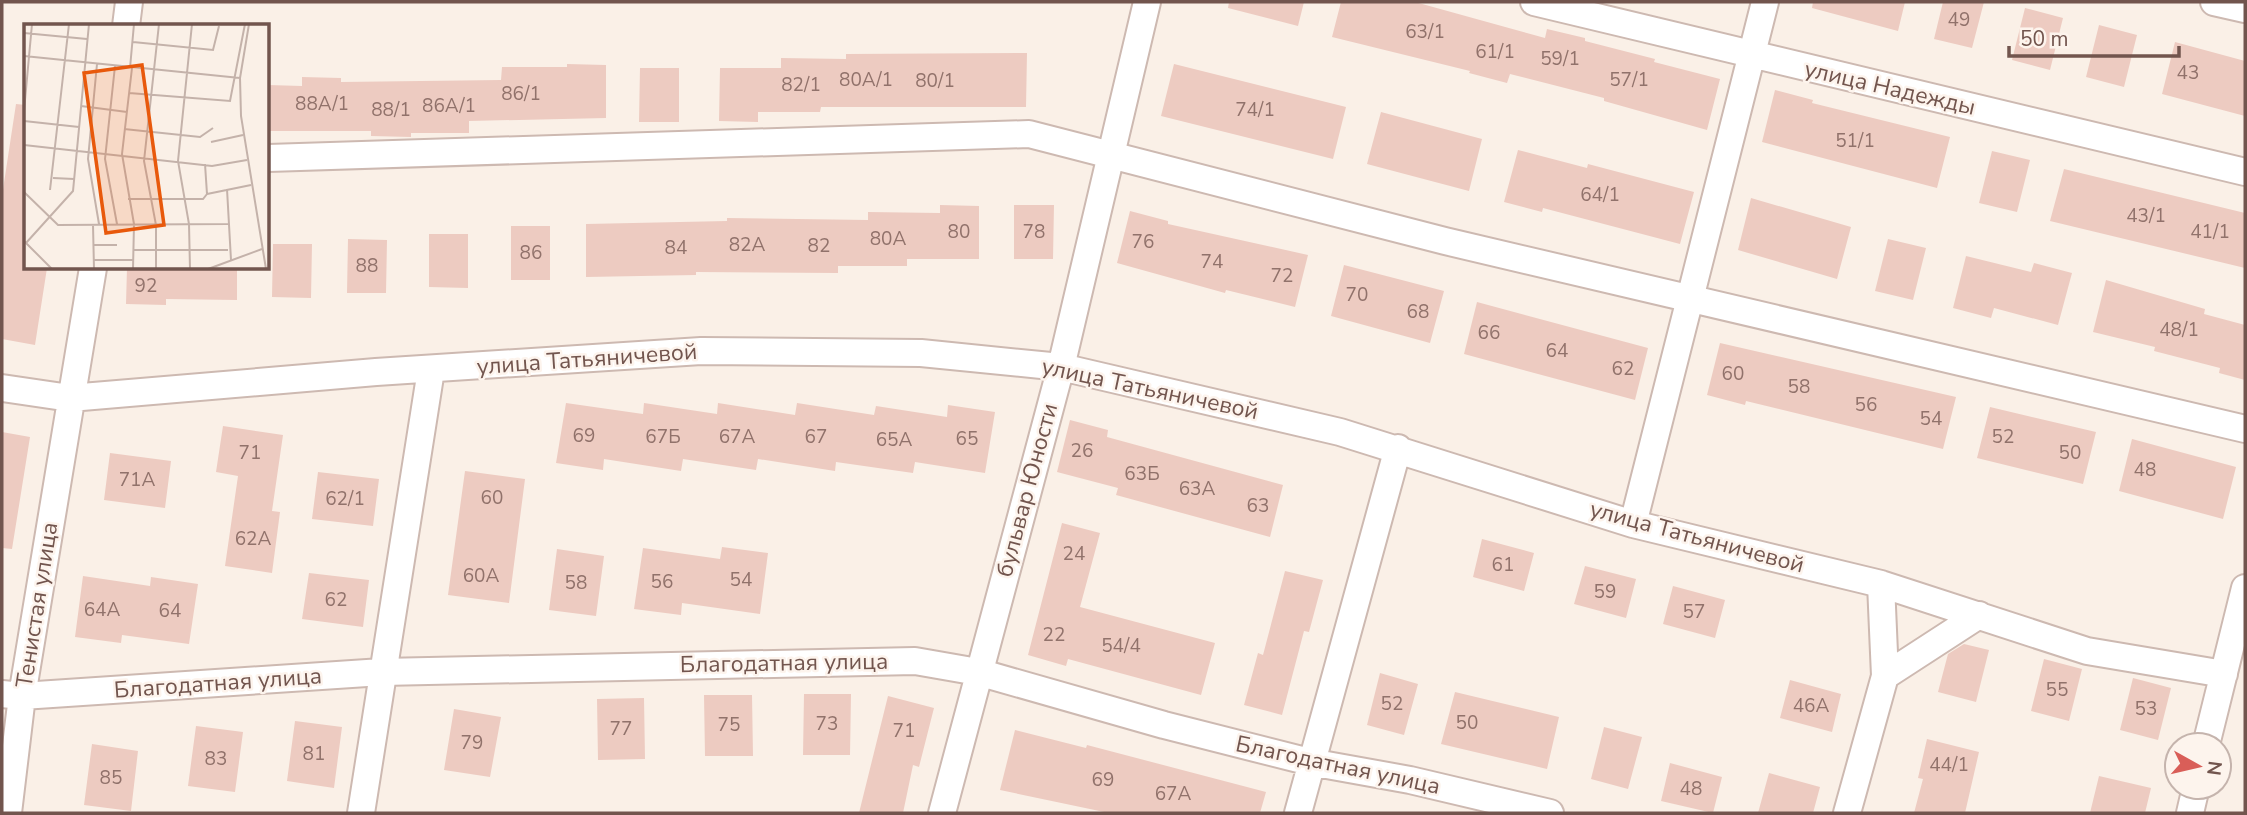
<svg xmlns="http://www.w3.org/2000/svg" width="2247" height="815" font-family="'Nunito Sans',sans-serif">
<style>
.building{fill:#edcbc1}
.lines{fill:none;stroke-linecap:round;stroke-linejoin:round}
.minor-casing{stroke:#cdb9b1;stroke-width:30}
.minor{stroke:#fff;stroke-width:26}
.labels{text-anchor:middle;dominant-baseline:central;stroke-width:5;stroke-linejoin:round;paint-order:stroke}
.number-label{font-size:19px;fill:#91726b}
.street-label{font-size:23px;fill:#72554e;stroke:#fdf4ed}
.inset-road{fill:none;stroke:#c4b2aa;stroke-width:2}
.view{fill:#e8590c;fill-opacity:0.15;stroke:#e8590c;stroke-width:3.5}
.inset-edge{fill:none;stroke:#72554e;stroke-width:3.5}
</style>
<rect width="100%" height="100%" fill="#faf0e7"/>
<path class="building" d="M1229,2h75l-6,24 -70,-18z
M1341,2h74l130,36 2,-9 38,9v3l70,18 -1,3 66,17 -13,51 -103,-29v-3l-94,-24 -3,9 -38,-10 1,-2 -138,-34z
M1813,2h92l-7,29 -86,-23z
M1943,2h41l-12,46 -38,-9z
M2025,8l38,10 -13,52 -38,-10z
M2099,25l38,10 -13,52 -38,-10z
M2175,42l70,19v55l-83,-22z
M1027,53l-1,54h-205l-1,5h-62v10l-39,-1 1,-53h61v-10l65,1v-5z
M567,64l39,1v53l-137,3v12h-58v4l-40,-1v-5h-103v-46l34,1v-9l39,1v4l160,-2 1,-13h65z
M1174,64l172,43 -13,52 -172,-43z
M640,68h39v54h-40z
M1775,90l38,10 -1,3 138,34 -13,51 -175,-46z
M16,104l10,1v163h21l-12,77 -33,-6v-143z
M1381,112l101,27 -13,52 -102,-27z
M1518,150l69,18 1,-4 106,28 -14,52 -137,-36 -1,4 -38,-10z
M1992,151l38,9 -13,52 -38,-9z
M2064,169l181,44v55l-195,-47z
M1751,198l100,29 -14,52 -99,-29z
M940,205l39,1v53h-72v7h-69v7l-142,-1v3l-110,2v-53l141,-3v-3l141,2v-8l72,1z
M1014,205h40l-1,54h-39z
M1130,211l38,10v3l140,31 -13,52 -69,-17 -1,3 -108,-30z
M511,226h39v54h-39z
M429,234h39v54l-39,-1z
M348,239l39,1 -1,53h-39z
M1888,239l38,9 -13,52 -38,-9z
M273,244h39l-1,54 -39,-1z
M1966,256l65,16 3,-9 38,10 -14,52 -64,-17 -3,10 -38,-10z
M1344,265l100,26 -14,52 -99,-27z
M127,268h110v32l-71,-1v6l-40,-1z
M2106,280l99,29 -1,5 41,11v55l-26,-7 1,-5 -66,-17 1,-4 -62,-15z
M1477,302l171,46 -13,52 -171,-46z
M1720,343l236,54 -13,52 -197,-48 -1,4 -38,-10z
M566,403l77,11 1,-11 73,11 1,-11 77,12 2,-12 77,12 2,-9 71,11 1,-12 47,7 -10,61 -70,-11 -2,11 -77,-11 -1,9 -77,-12 -2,11 -73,-11 -2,12 -77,-12 -1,11 -47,-7z
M1990,407l106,25 -13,52 -106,-26z
M1070,420l38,10 -1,7 176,48 -13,52 -154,-42 2,-7 -61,-16z
M223,426l60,9 -11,76 8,1 -8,61 -47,-7 13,-90 -22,-4z
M2,432l28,5 -18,112 -10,-1z
M2132,439l104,28 -13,52 -104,-28z
M110,453l61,8 -6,47 -61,-8z
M465,471l60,8 -16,124 -61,-8z
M318,472l61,7 -6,47 -61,-7z
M1062,523l38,10 -20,74 135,36 -14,52 -133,-36 -2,7 -38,-11z
M1482,539l52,14 -10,38 -51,-14z
M722,547l46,6 -8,61 -78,-11 -1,12 -47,-6 9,-61 77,11z
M557,549l47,7 -8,60 -47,-6z
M1585,566l51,13 -10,39 -52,-14z
M1285,571l38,9 -14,52 -5,-1 -22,84 -38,-10 14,-52 5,2z
M309,573l60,7 -6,47 -61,-8z
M83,576l67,10 1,-9 47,7 -9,60 -67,-9 -1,8 -46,-6z
M1673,586l52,14 -10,38 -52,-14z
M1964,644l25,6 -13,52 -38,-10 10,-38z
M2044,659l38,10 -13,52 -38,-10z
M1380,673l38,11 -14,51 -37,-10z
M2133,678l38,10 -13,52 -38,-10z
M1790,680l51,14 -9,38 -52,-14z
M1455,692l104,25 -12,52 -106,-25z
M804,694h47l-1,61h-47z
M704,695h48l1,61h-48z
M888,696l46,12 -15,59 -6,-2 -10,48h-44z
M644,698l1,61 -47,1 -1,-61z
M454,709l47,8 -11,60 -46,-7z
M295,721l47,6 -8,61 -47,-7z
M196,726l47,6 -8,60 -47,-6z
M1604,727l38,10 -14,52 -37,-10z
M1015,730l71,18 1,-3 179,47 -6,21h-151l-109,-23z
M1927,739l52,13 -14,61h-51l9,-34 -5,-1z
M92,744l46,7 -7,60 -47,-6z
M1670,763l52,14 -9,36 -52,-12z
M1769,773l51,14 -7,26h-55z
M2099,776l52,12 -6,25h-55z"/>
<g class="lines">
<g class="minor-casing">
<path id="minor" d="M1534,2l711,170
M2214,2l31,7
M126,26l3,-24
M268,158l761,-24 416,107 800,188
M2,388l68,10 306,-26 325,-21 220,2 140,14 279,65 293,92 248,60 206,67 137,23
M1633,524l132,-522
M1885,676l94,-61
M2,694l20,2 360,-24 533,-11 63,11 186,53 146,37 100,18 140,33
M2206,745l39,-157
M8,813l14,-117 71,-428
M361,813l70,-443
M942,813l119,-446 86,-365
M1298,813l100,-365
M1847,813l38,-137 -4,-92
M2190,813l6,-26"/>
</g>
<use href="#minor" class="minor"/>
</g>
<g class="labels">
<g class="number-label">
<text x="1959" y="20">49</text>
<text x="1425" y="32">63/1</text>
<text x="1495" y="52">61/1</text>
<text x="1560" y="59">59/1</text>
<text x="2188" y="73">43</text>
<text x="866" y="80">80А/1</text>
<text x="1629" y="80">57/1</text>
<text x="935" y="81">80/1</text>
<text x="801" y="85">82/1</text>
<text x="521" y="94">86/1</text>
<text x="322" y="104">88А/1</text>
<text x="449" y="106">86А/1</text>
<text x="391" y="110">88/1</text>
<text x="1255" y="110">74/1</text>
<text x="1855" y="141">51/1</text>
<text x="1600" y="195">64/1</text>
<text x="2146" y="216">43/1</text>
<text x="959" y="232">80</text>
<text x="1034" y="232">78</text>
<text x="2210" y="232">41/1</text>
<text x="888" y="239">80А</text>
<text x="1143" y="242">76</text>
<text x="747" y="245">82А</text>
<text x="819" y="246">82</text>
<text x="676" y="248">84</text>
<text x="531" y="253">86</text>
<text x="1212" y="262">74</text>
<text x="367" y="266">88</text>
<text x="1282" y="276">72</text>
<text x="146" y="286">92</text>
<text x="1357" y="295">70</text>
<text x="1418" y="312">68</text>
<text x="2179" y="330">48/1</text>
<text x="1489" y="333">66</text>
<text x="1557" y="351">64</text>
<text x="1623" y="369">62</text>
<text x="1733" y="374">60</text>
<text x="1799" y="387">58</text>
<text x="1866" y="405">56</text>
<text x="1931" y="419">54</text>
<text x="584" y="436">69</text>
<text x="663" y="437">67Б</text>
<text x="737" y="437">67А</text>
<text x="816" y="437">67</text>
<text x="2003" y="437">52</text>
<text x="967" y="439">65</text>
<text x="894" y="440">65А</text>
<text x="1082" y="451">26</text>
<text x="250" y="453">71</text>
<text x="2070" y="453">50</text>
<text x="2145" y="470">48</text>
<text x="1142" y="474">63Б</text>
<text x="137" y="480">71А</text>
<text x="1197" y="489">63А</text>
<text x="492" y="498">60</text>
<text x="345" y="499">62/1</text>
<text x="1258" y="506">63</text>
<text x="253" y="539">62А</text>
<text x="1074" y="554">24</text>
<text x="1503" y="565">61</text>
<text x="481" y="576">60А</text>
<text x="741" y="580">54</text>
<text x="662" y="582">56</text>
<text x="576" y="583">58</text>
<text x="1605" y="592">59</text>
<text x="336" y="600">62</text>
<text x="102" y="610">64А</text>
<text x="170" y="611">64</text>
<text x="1694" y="612">57</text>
<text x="1054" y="635">22</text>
<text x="1121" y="646">54/4</text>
<text x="2057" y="690">55</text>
<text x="1392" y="704">52</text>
<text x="1811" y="706">46А</text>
<text x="2146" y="709">53</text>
<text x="1467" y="723">50</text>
<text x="827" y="724">73</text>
<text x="729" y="725">75</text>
<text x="621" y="729">77</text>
<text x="904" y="731">71</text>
<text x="472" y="743">79</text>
<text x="314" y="754">81</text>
<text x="216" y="759">83</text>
<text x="1949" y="765">44/1</text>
<text x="111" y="778">85</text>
<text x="1103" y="780">69</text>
<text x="1691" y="789">48</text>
<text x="1173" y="794">67А</text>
</g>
<g class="street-label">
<text transform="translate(1890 88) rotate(13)">улица Надежды</text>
<text transform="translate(587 359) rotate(-4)">улица Татьяничевой</text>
<text transform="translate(1150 389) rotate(12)">улица Татьяничевой</text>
<text transform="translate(1027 490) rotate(-75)">бульвар Юности</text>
<text transform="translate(1697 537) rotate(15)">улица Татьяничевой</text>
<text transform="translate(37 605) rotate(-81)">Тенистая улица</text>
<text transform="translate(784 663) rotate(-1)">Благодатная улица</text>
<text transform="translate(218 683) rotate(-4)">Благодатная улица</text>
<text transform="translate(1338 765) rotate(12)">Благодатная улица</text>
</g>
</g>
<g transform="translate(24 24)">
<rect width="245" height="245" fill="#faf0e7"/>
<path class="inset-road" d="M225,0l-9,54 1,38 25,153M0,9l63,6M109,18l80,8 6,-24M0,32l216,22M73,40l-9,95 11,65M91,42l-10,93 12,65M106,44l4,-44M108,44l-10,86 12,70 -1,45M105,69l101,8 15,-77M57,82l46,6M0,87l8,-87M0,97l55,6M100,105l76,8 13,-9M187,118l32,-7M0,121l188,21 35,-6M181,140l2,30 44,-9M29,154l21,1M203,165l4,71M26,166l19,-166M0,168l34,33 170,-1M104,175h75l4,-5M69,201l1,44M0,217l28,28M2,219l47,-52 16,-167M70,221h23M110,226h94M70,236h39M132,245v-44l-12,-64 15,-137M166,245l-1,-45 -11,-63 14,-137M184,245l54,-20"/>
<path class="view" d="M118,41l22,160 -58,8 -22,-160z"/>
<rect width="245" height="245" class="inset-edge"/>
</g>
<rect width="2247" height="815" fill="none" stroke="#72554e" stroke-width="7"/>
<g transform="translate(2198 766) rotate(98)"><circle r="33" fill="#fdf4ed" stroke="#c5b4ad" stroke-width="2"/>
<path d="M0-5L12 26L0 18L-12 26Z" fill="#d95e58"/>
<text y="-10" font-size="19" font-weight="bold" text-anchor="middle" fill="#72554e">N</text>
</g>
<path d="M2009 46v10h170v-10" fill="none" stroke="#72554e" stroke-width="3.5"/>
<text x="2020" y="46" font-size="21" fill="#72554e" stroke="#fdf4ed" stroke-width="5" paint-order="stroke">50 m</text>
</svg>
